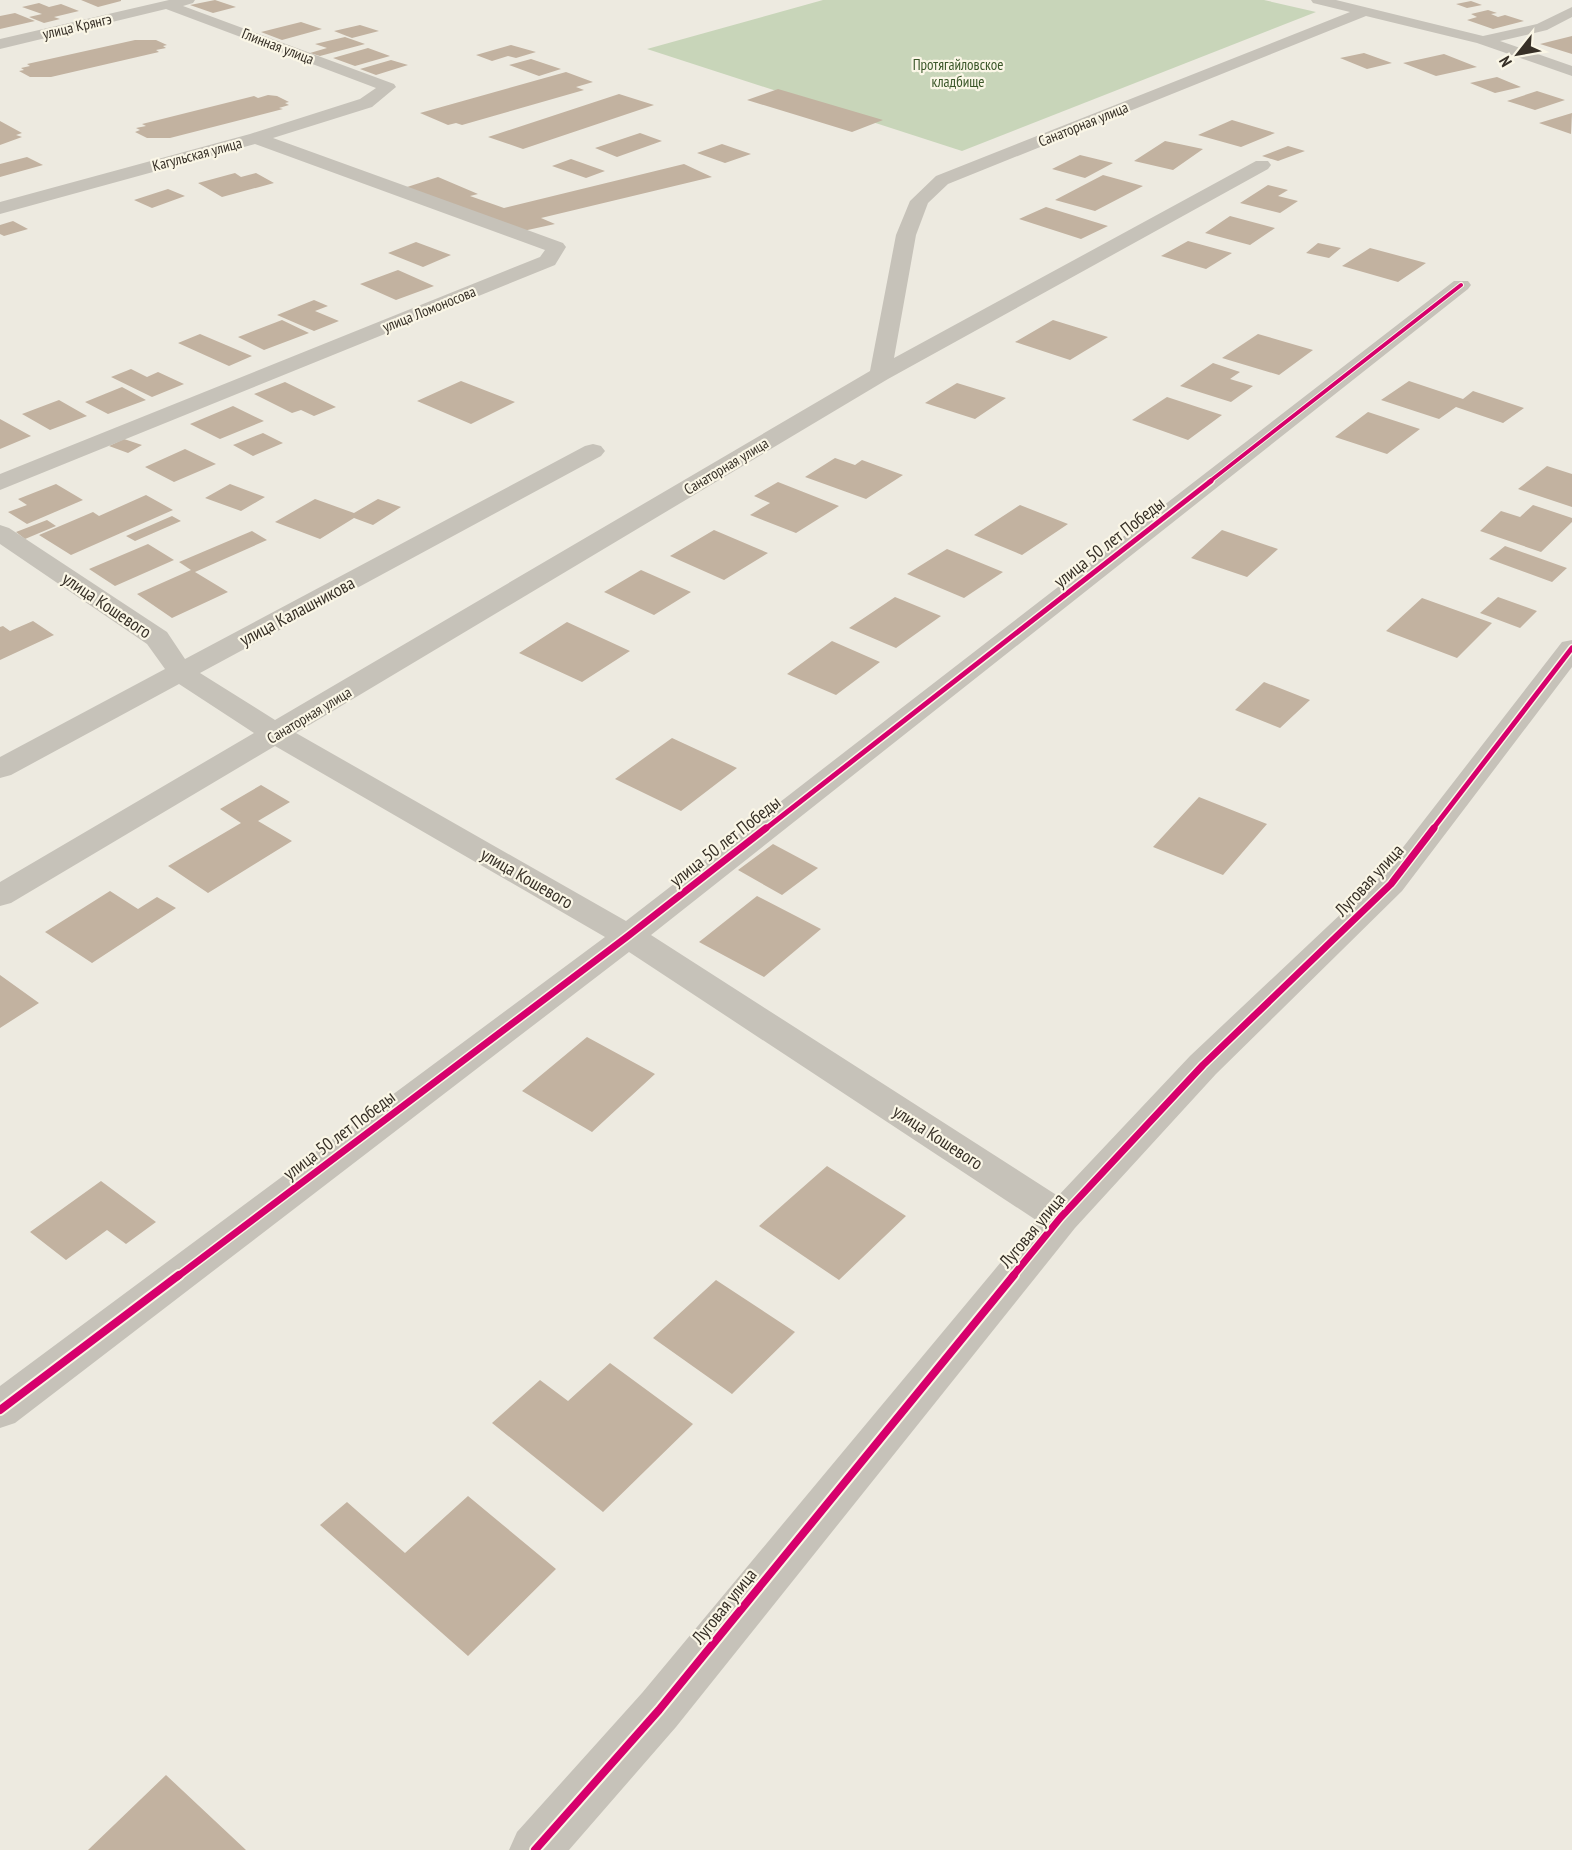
<svg xmlns="http://www.w3.org/2000/svg" width="1572" height="1850" font-family="'PT Sans Narrow',sans-serif">
<style>
.green{fill:#c8d5b9}
.building{fill:#c2b2a0}
.lines{fill:none;stroke-linecap:round;stroke-linejoin:round}
.minor{fill:#c6c2b9;fill-rule:evenodd}
.cycleway-far3-casing{stroke:#faf6e6;stroke-width:6}
.cycleway-far2-casing{stroke:#faf6e6;stroke-width:8}
.cycleway-far1-casing{stroke:#faf6e6;stroke-width:10}
.cycleway-casing{stroke:#faf6e6;stroke-width:12}
.cycleway-far3{stroke:#d6006c;stroke-width:4}
.cycleway-far2{stroke:#d6006c;stroke-width:5}
.cycleway-far1{stroke:#d6006c;stroke-width:7}
.cycleway{stroke:#d6006c;stroke-width:8}
.labels{text-anchor:middle;dominant-baseline:central;stroke-width:4.5;stroke-linejoin:round;paint-order:stroke}
.far-street-label{font-size:15px;fill:#373027;stroke:#faf6e6}
.far-park-label{font-size:15px;fill:#3b5729;stroke:#faf6e6}
.street-label{font-size:18px;fill:#373027;stroke:#faf6e6}
</style>
<rect width="100%" height="100%" fill="#edeae0"/>
<path class="green" d="M823,0h441l52,12 -354,139 -315,-102z"/>
<path class="building" d="M81,0h40v1l-23,6z
M215,0l21,7 -23,6 -23,-8z
M1471,1l11,4 -15,3 -11,-4z
M39,3l10,4 12,-3 18,7 -25,6 6,2 -16,4 -15,-6 13,-3 -20,-7z
M1488,10l9,3 -6,1 7,3 7,-2 19,6 -31,8 -26,-9 10,-3 -6,-3z
M15,13l20,8 -35,8v-13z
M301,22l21,7 -40,11 -21,-8z
M360,25l19,6 -27,7 -18,-7z
M1572,36v18l-32,-10z
M345,37l20,7 -45,12 -10,-3 17,-5 -12,-4z
M135,40h21l11,5 -4,1 3,2 -10,2 3,2 -108,25h-21l-11,-6 5,-1 -3,-2 9,-2 -3,-2z
M511,45l25,7 -20,6 -8,-2 -16,5 -16,-6z
M368,48l22,8 -35,10 -22,-8z
M1364,53l28,10 -25,6 -27,-11z
M1444,54l33,13 -41,9 -33,-13z
M531,59l30,10 -22,7 -30,-11z
M391,60l17,5 -32,10 -16,-6z
M566,72l27,10 -17,5 8,3 -122,35 -6,-2 -8,2 -28,-12z
M1497,77l24,10 -26,6 -25,-10z
M778,89l105,31 -31,12 -105,-32z
M1537,91l28,9 -30,10 -28,-9z
M619,94l35,11 -131,44 -35,-12z
M268,95l9,1 12,6 -4,1 4,2 -10,3 4,1 -113,29h-23l-12,-6 5,-2 -4,-2 10,-2 -4,-2 112,-28 4,2z
M1572,113l-1,21 -32,-11z
M1232,120l43,13 -34,14 -43,-12z
M0,121l22,12 -6,2 6,2 -22,8z
M640,133l22,8 -45,16 -22,-9z
M1165,141l38,8 -30,21 -39,-9z
M722,144l29,10 -26,9 -28,-10z
M1288,146l17,5 -27,10 -16,-5z
M1080,155l33,8 -28,15 -33,-9z
M27,157l16,8 -43,12v-13z
M571,159l34,12 -19,7 -34,-12z
M684,164l28,13 -171,41 14,6 -32,7 -119,-43 34,-11 40,17 -8,2 34,12z
M235,173l6,4 15,-4 18,10 -52,14 -24,-14z
M1103,175l40,11 -48,25 -40,-11z
M1268,185l20,5 -10,6 20,5 -18,12 -40,-10z
M168,189l17,7 -33,12 -18,-8z
M1046,207l62,19 -27,13 -62,-20z
M1230,216l45,12 -25,17 -45,-12z
M13,221l15,8 -24,7 -4,-2v-9z
M1188,241l44,12 -26,16 -45,-13z
M416,242l35,13 -28,12 -35,-14z
M1318,243l23,5 -12,10 -23,-5z
M1370,248l56,15 -28,19 -56,-16z
M398,270l36,16 -38,14 -36,-16z
M314,300l14,6 -13,5 24,10 -25,10 -37,-16z
M282,320l27,13 -45,17 -26,-13z
M1053,320l55,17 -38,23 -55,-18z
M200,334l52,22 -23,10 -51,-23z
M1258,334l55,16 -34,25 -57,-17z
M1213,363l27,9 -10,7 23,7 -22,16 -51,-16z
M131,369l16,8 11,-5 26,12 -32,13 -41,-20z
M461,381l54,21 -44,22 -54,-23z
M1409,381l54,18 10,-8 51,17 -21,15 -47,-16 -17,12 -58,-19z
M285,382l51,25 -22,9 -13,-6 -9,3 -38,-19z
M957,383l49,15 -31,21 -50,-16z
M122,387l24,13 -38,14 -23,-12z
M1167,397l55,18 -34,25 -56,-20z
M59,400l28,16 -37,14 -28,-16z
M233,406l31,15 -44,18 -30,-15z
M1368,412l52,17 -33,25 -52,-17z
M0,419l31,17 -31,13z
M263,433l20,10 -30,13 -20,-11z
M124,439l18,6 -14,8 -19,-7z
M185,449l31,15 -42,18 -29,-15z
M835,458l20,7 7,-5 41,15 -37,24 -61,-22z
M1547,466l25,8v33l-54,-18z
M778,482l61,24 -43,27 -46,-18 20,-12 -16,-7z
M56,484l27,16 -56,24 -19,-12 19,-7 -9,-6z
M230,484l35,13 -24,14 -36,-13z
M146,495l27,15 -102,45 -32,-20 54,-23 6,4z
M315,499l39,14 24,-14 23,8 -28,18 -19,-7 -34,21 -45,-17z
M1020,505l48,19 -46,31 -48,-20z
M1533,505l39,13v4l-31,30 -61,-21 21,-20 19,6z
M172,516l9,5 -46,20 -9,-5z
M47,520l9,6 -31,13 -9,-7z
M714,530l54,23 -44,27 -54,-24z
M1222,530l56,19 -31,28 -56,-19z
M252,531l15,9 -72,32 33,20 -56,26 -35,-24 54,-24 -12,-8z
M148,544l26,16 -59,26 -26,-17z
M1505,546l62,22 -15,14 -63,-23z
M947,549l56,23 -39,26 -57,-24z
M641,570l50,22 -37,23 -50,-23z
M895,597l46,19 -45,32 -47,-20z
M1498,597l39,14 -17,17 -40,-15z
M1422,598l70,25 -35,35 -71,-27z
M33,621l21,14 -54,25v-33l3,-1 7,5z
M567,622l63,29 -48,31 -63,-29z
M832,641l48,21 -44,33 -49,-21z
M1264,682l46,18 -30,28 -45,-18z
M672,738l65,30 -56,43 -66,-32z
M261,785l29,17 -32,19 34,20 -84,52 -40,-27 73,-43 -21,-14z
M1199,797l68,27 -44,51 -70,-28z
M773,844l45,24 -36,27 -44,-25z
M110,891l28,18 19,-12 19,11 -84,55 -47,-31z
M757,896l64,33 -57,48 -65,-35z
M0,975l39,28 -39,25z
M587,1037l68,37 -63,58 -70,-41z
M827,1166l79,50 -67,64 -80,-54z
M101,1181l55,41 -30,22 -19,-14 -41,30 -36,-28z
M716,1280l79,52 -63,62 -79,-56z
M610,1363l83,61 -90,88 -111,-89 48,-43 28,21z
M468,1496l88,73 -88,87 -148,-131 27,-23 58,51z
M166,1775l80,75h-158z"/>
<g class="lines">
<path class="minor" d="M169,0h26l-2,3 -10,3 211,78 2,3 -24,20 -99,31 290,105 3,4 -11,18 -555,225v-16l540,-217 5,-7 -290,-106 -255,70v-12l250,-68 110,-35 16,-11 -210,-79 -166,40v-10z
M1311,0h25l147,36 54,-12 35,-17v10l-25,13 -47,11 72,25v10l-95,-33 -111,-27 -418,168 -20,19 -12,32 -22,123 362,-197h12l3,4 -3,4 -380,210 -592,354 330,188 828,-640h14l3,4 -3,4 -817,646 407,261 132,-140 190,-179 182,-235 10,-2v27l-170,224 -186,183 -141,154 -399,499 -107,123h-60l8,-18 125,-139 394,-473 -407,-268 -614,471 -15,5v-42l605,-449 -330,-191 -264,157 -11,3v-24l254,-149 -75,-49 -168,91 -11,3v-21l165,-88 -18,-25 -147,-100v-19l9,3 158,104 18,27 400,-213 8,-2 8,2 4,5 -4,5 -401,217 75,47 595,-349 26,-136 14,-34 26,-25 414,-164 -37,-9z"/>
<g class="cycleway-far3-casing">
<path id="cycleway-far3" d="M1209,482l252,-197"/>
</g>
<g class="cycleway-far2-casing">
<path id="cycleway-far2" d="M764,830l447,-349
M1432,830l140,-182"/>
</g>
<g class="cycleway-far1-casing">
<path id="cycleway-far1" d="M177,1277l451,-341 138,-108
M1012,1277l49,-60 142,-152 188,-181 43,-56"/>
</g>
<g class="cycleway-casing">
<path id="cycleway" d="M0,1410l179,-135
M535,1850l124,-140 355,-435"/>
</g>
<use href="#cycleway-far3" class="cycleway-far3"/>
<use href="#cycleway-far2" class="cycleway-far2"/>
<use href="#cycleway-far1" class="cycleway-far1"/>
<use href="#cycleway" class="cycleway"/>
</g>
<g class="labels">
<g class="far-street-label">
<text transform="translate(77 26) rotate(-13)">улица Крянгэ</text>
<text transform="translate(278 46) rotate(21)">Глинная улица</text>
<text transform="translate(1083 124) rotate(-22)">Санаторная улица</text>
<text transform="translate(197 154) rotate(-15)">Кагульская улица</text>
<text transform="translate(429 309) rotate(-22)">улица Ломоносова</text>
<text transform="translate(726 466) rotate(-31)">Санаторная улица</text>
<text transform="translate(309 715) rotate(-31)">Санаторная улица</text>
</g>
<g class="far-park-label">
<text x="958" y="64">Протягайловское<tspan x="958" dy="17">кладбище</tspan></text>
</g>
<g class="street-label">
<text transform="translate(1109 542) rotate(-38)">улица 50 лет Победы</text>
<text transform="translate(107 605) rotate(34)">улица Кошевого</text>
<text transform="translate(297 611) rotate(-28)">улица Калашникова</text>
<text transform="translate(725 841) rotate(-38)">улица 50 лет Победы</text>
<text transform="translate(527 878) rotate(30)">улица Кошевого</text>
<text transform="translate(1369 880) rotate(-47)">Луговая улица</text>
<text transform="translate(339 1135) rotate(-37)">улица 50 лет Победы</text>
<text transform="translate(938 1137) rotate(33)">улица Кошевого</text>
<text transform="translate(1032 1230) rotate(-50)">Луговая улица</text>
<text transform="translate(724 1606) rotate(-51)">Луговая улица</text>
</g>
</g>
<g transform="translate(1518 54) rotate(239)" stroke="#faf6e6" stroke-width="4.5" paint-order="stroke">
<path d="M0-4.5L10 22L0 15L-10 22Z" fill="#373027"/>
<text y="-9" font-size="16" font-weight="bold" text-anchor="middle" fill="#373027">N</text>
</g>
</svg>
